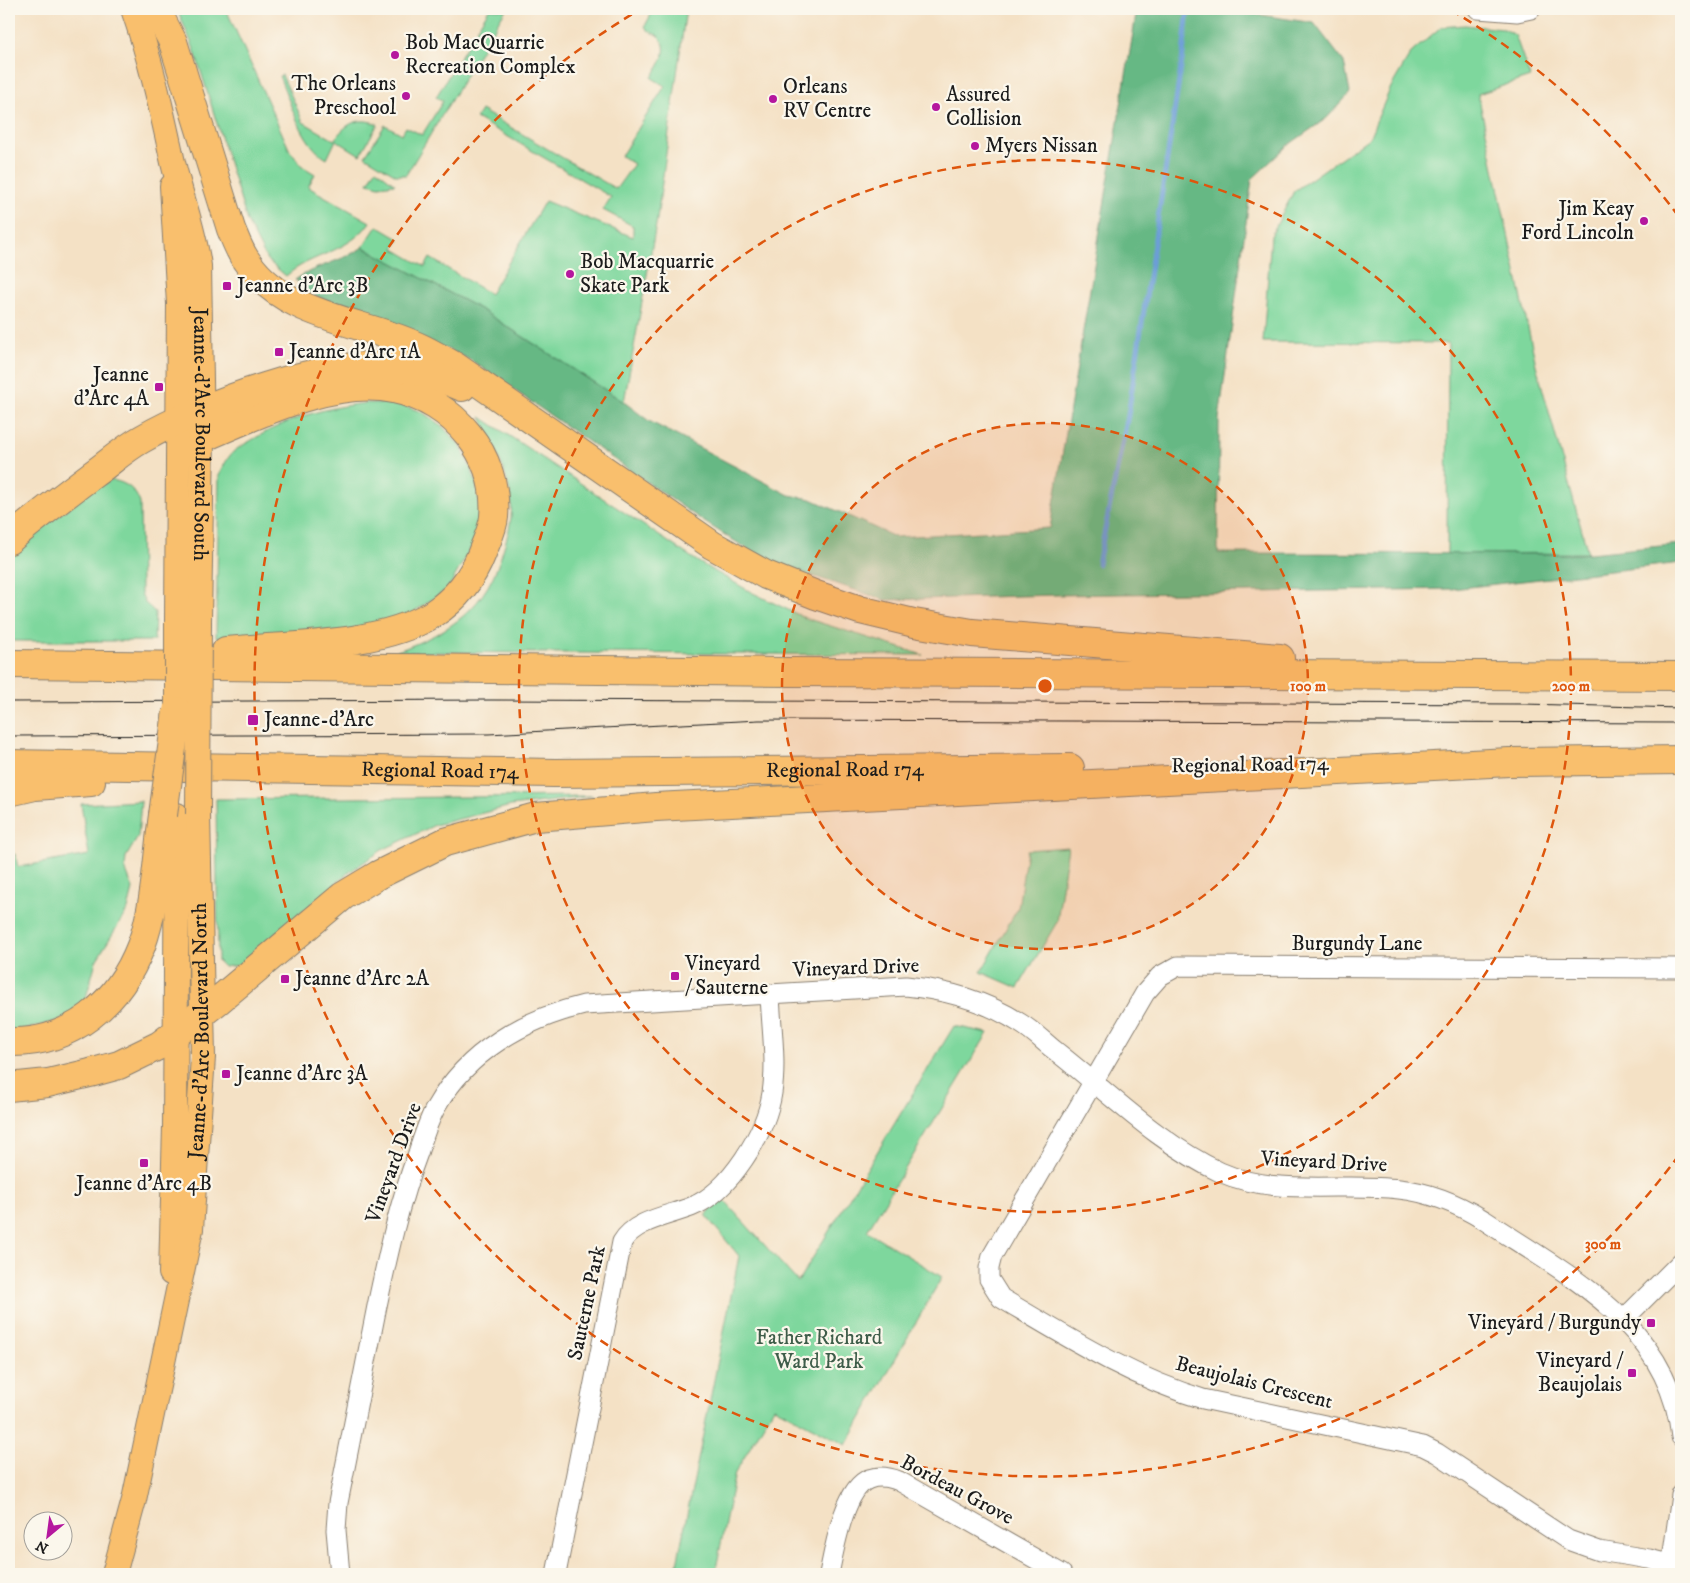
<svg xmlns="http://www.w3.org/2000/svg" width="1690" height="1583" font-family="'IM FELL DW Pica',serif">
<style>
.green{fill:#7ed79d;stroke:#4d7a5c}
.forest{fill:#66b884;stroke:#416a50}
.lines{fill:none;stroke-linecap:round;stroke-linejoin:round}
.stream{stroke:#6c9ed7;stroke-width:5}
.minor-casing{stroke:#887e70;stroke-width:21}
.major-casing{stroke:#887e70;stroke-width:26}
.highway-casing{stroke:#887e70;stroke-width:30}
.minor{stroke:#fff;stroke-width:19}
.major{stroke:#f9bf6d;stroke-width:24}
.highway{stroke:#f9bf6d;stroke-width:28}
.tram{stroke:#1c1c1c;stroke-width:1}
.major-bridge-casing{stroke:#887e70;stroke-width:26;stroke-linecap:butt}
.highway-bridge-casing{stroke:#887e70;stroke-width:30;stroke-linecap:butt}
.major-bridge{stroke:#f9bf6d;stroke-width:24}
.highway-bridge{stroke:#f9bf6d;stroke-width:28}
.ring{fill:none;stroke:#de560d;stroke-width:2.5;stroke-dasharray:9 6}
.poi-dot{fill:#b5179e;stroke:#fbf7ec;stroke-width:2}
.labels{text-anchor:middle;dominant-baseline:central;stroke-width:4.5;stroke-linejoin:round;paint-order:stroke}
.poi-label{font-size:21px;fill:#1c1c1c;stroke:#fbf7ec;text-anchor:start}
.street-label{font-size:21px;fill:#1c1c1c;stroke:#fbf7ec}
.park-label{font-size:21px;fill:#3e5d49;stroke:#fbf7ec}
.centre{fill:#de560d;stroke:#fbf7ec;stroke-width:2.5}
.ring-label{font-size:15px;text-anchor:middle;font-weight:bold;fill:#de560d;stroke:#fbf7ec;stroke-width:4.5;stroke-linejoin:round;paint-order:stroke}
</style>
<rect width="100%" height="100%" fill="#fbf7ec"/>
<filter id="ink" filterUnits="userSpaceOnUse"><feTurbulence type="fractalNoise" baseFrequency=".02" numOctaves="2"/><feDisplacementMap in="SourceGraphic" scale="10" xChannelSelector="R" yChannelSelector="G"/><feConvolveMatrix kernelMatrix="1 2 1 2 8 2 1 2 1" color-interpolation-filters="sRGB"/></filter>
<filter id="wash" filterUnits="userSpaceOnUse"><feTurbulence type="fractalNoise" baseFrequency=".0096" numOctaves="4" result="noise"/><feDisplacementMap in="SourceGraphic" scale="20" xChannelSelector="R" yChannelSelector="G"/><feGaussianBlur stdDeviation="1.12" result="paint"/><feColorMatrix in="noise" values="0 0 0 0 0 0 0 0 0 0 0 0 0 0 0 0 0 1.4 0 .05"/><feComposite in="paint" operator="in"/></filter>
<g filter="url(#wash)">
<rect width="100%" height="100%" fill="#f4e1c5"/>
<path class="green" d="M177,9h49l64,142 12,15 13,8 -7,13 62,35c-21,31 -58,31 -84,54l-19,-16 -20,-39 -53,-172z
M489,9h17l-100,166h-10l-31,-19 20,-31 17,9 4,-7 16,8 21,-34 -7,-4z
M654,9h32l-29,210 -33,183 -144,-93 -117,-62 14,-21 22,13 -5,10 31,18 5,-9 60,36 55,-93 88,36v-11l-30,-16 8,-13 -135,-79 5,-8 135,79 18,-25 -13,-8 44,-70 -13,-8c7,-14 21,-30 5,-43 -5,-3 -10,-4 -12,-9z
M1465,25l38,4 12,6 15,42 -52,17 58,271 52,188 -141,1 1,-211 -185,-1 8,-106 23,-45 75,-53 22,-51 20,-34 30,-26z
M282,75l21,47 31,18c12,-16 23,-24 44,-16l-18,31 -24,-15 -9,19c-25,-14 -37,-58 -48,-83z
M376,169l19,15 -16,2 -11,-3z
M367,403h29l26,9 21,15 18,20 15,34 4,30 -5,29 -27,49 -54,36 -110,14 -68,-2 3,-162c4,-8 8,-17 14,-23 7,-6 16,-10 24,-15 35,-20 70,-30 110,-34z
M481,417l219,146 51,29 54,26 118,37 -528,-3c57,-21 92,-43 109,-105 5,-15 9,-32 7,-48 -4,-29 -19,-56 -30,-82z
M112,480c15,3 23,9 28,23l1,91 4,9 10,9 -1,29h-145v-88l92,-70z
M593,796l-82,10 -76,19 -53,25 -34,23 -108,92 -16,2 -6,-6 -2,-162z
M141,801l-3,36 -12,20 -1,11 8,21 -5,20 -32,52 -12,44 -9,11 -66,18v-179l6,-1 3,13 71,-12 -8,-51z
M1068,847l-11,75 -39,66 -37,-16 37,-64 9,-58z
M954,1026l34,7 -121,198 75,46 -96,168 -72,-38 -39,66 -20,101h-40l64,-318 -33,-40 14,-20 78,86z"/>
<path class="forest" d="M1137,9h84l93,14 30,39 6,31 -23,25 -40,28 -35,33 -33,240 -1,134 362,1 101,-10v19l-229,26 -396,6 -171,5 -120,-40 -59,-37 -234,-162c-56,-29 -116,-45 -173,-73l1,-5 -5,-3c20,-15 47,-18 68,-33l117,62 144,93 25,19 140,74 22,4 84,38 155,-9z"/>
<g class="lines">
<path class="stream" d="M1098,564l30,-149 55,-361 5,-45"/>
</g>
</g>
<g filter="url(#ink)">
<g class="lines">
<g class="minor-casing">
<path id="minor" d="M1478,9l39,3 14,-3
M1624,1319l57,-57
M1672,1565l-23,-6 -50,-8 -31,-11 -131,-87 -14,-7 -220,-47c-73,-22 -136,-62 -202,-101l-12,-19v-11l3,-12 153,-263 15,-17 18,-10 503,2
M340,1574l-4,-44 2,-27c13,-65 26,-131 39,-197 11,-52 22,-103 41,-153 5,-15 10,-32 18,-46 31,-55 88,-88 148,-102l322,-19c40,4 80,15 114,37 12,7 22,17 33,26 53,41 106,95 167,123 56,25 120,10 179,17 30,3 59,15 85,31 83,55 186,105 197,217
M556,1574l66,-332c13,-22 46,-26 69,-35 39,-15 75,-75 81,-114 5,-32 -1,-68 -2,-99
M829,1574c5,-23 15,-86 40,-95 11,-4 20,-2 30,2l163,93
M1670,1574l11,-79"/>
</g>
<g class="major-casing">
<g id="major">
<path id="s1" d="M133,9c17,49 28,98 39,149 8,37 22,70 27,108l3,172 -3,183"/>
<path d="M172,186l7,118 -2,317"/>
<path d="M171,1273l4,-147 2,-311"/>
<path id="s2" d="M114,1574l20,-74 57,-271 12,-172 -5,-243"/>
</g>
</g>
<g class="highway-casing">
<g id="highway">
<path d="M156,9l17,33 58,187c5,12 9,24 17,34 32,46 94,56 143,73 23,7 44,19 65,31l256,178 54,30 50,20 44,15 54,13 58,10 308,25"/>
<path d="M202,438c55,-23 132,-62 192,-49 60,12 105,67 100,128 -1,12 -8,25 -12,36 -10,26 -26,46 -49,61 -55,33 -144,31 -207,37"/>
<path d="M9,540c27,-23 55,-44 83,-65 17,-12 32,-26 50,-36 61,-35 185,-81 255,-72 24,3 44,11 65,20"/>
<path d="M9,664l783,8 889,4"/>
<path id="s3" d="M9,764l546,9 515,-5"/>
<path d="M9,792l26,-6 56,-4"/>
<path d="M9,1042c62,2 110,-39 132,-96 15,-40 16,-88 22,-131"/>
<path d="M9,1087l39,-4 42,-10 29,-8 41,-20 59,-45 124,-104 35,-21 67,-33 91,-25 120,-10 853,-45 172,-2"/>
</g>
</g>
<use href="#minor" class="minor"/>
<use href="#major" class="major"/>
<use href="#highway" class="highway"/>
<path class="tram" d="M9,702l482,-2 1032,4 158,4
M9,736l479,-2 271,-14 922,3"/>
<g class="major-bridge-casing">
<path id="major-bridge" d="M177,621v109
M198,814l1,-193"/>
</g>
<g class="highway-bridge-casing">
<path id="highway-bridge" d="M163,815l14,-104"/>
</g>
<use href="#major-bridge" class="major-bridge"/>
<use href="#highway-bridge" class="highway-bridge"/>
</g>
</g>
<circle cx="1045" cy="686" r="263" fill="#de560d" fill-opacity=".12"/>
<g class="ring">
<circle cx="1045" cy="686" r="263"/>
<circle cx="1045" cy="686" r="526"/>
<path d="M1679 1155A789 789 0 1 1 639 10M1451 10A789 789 0 0 1 1679 217"/>
</g>
<g class="poi-dot">
<circle cx="395" cy="55" r="5"/>
<circle cx="406" cy="96" r="5"/>
<circle cx="773" cy="99" r="5"/>
<circle cx="936" cy="107" r="5"/>
<circle cx="975" cy="146" r="5"/>
<circle cx="1644" cy="221" r="5"/>
<circle cx="570" cy="274" r="5"/>
<rect x="222" y="281" width="10" height="10" rx="2.5"/>
<rect x="274" y="347" width="10" height="10" rx="2.5"/>
<rect x="154" y="382" width="10" height="10" rx="2.5"/>
<rect x="247" y="714" width="12" height="12" rx="2.5"/>
<rect x="670" y="971" width="10" height="10" rx="2.5"/>
<rect x="280" y="974" width="10" height="10" rx="2.5"/>
<rect x="221" y="1069" width="10" height="10" rx="2.5"/>
<rect x="139" y="1158" width="10" height="10" rx="2.5"/>
<rect x="1646" y="1318" width="10" height="10" rx="2.5"/>
<rect x="1627" y="1368" width="10" height="10" rx="2.5"/>
</g>
<g class="labels">
<g class="poi-label">
<text x="405" y="43">Bob MacQuarrie<tspan x="405" dy="24">Recreation Complex</tspan></text>
<text x="396" y="84" text-anchor="end">The Orleans<tspan x="396" dy="24">Preschool</tspan></text>
<text x="783" y="87">Orleans<tspan x="783" dy="24">RV Centre</tspan></text>
<text x="946" y="95">Assured<tspan x="946" dy="24">Collision</tspan></text>
<text x="985" y="146">Myers Nissan</text>
<text x="1634" y="209" text-anchor="end">Jim Keay<tspan x="1634" dy="24">Ford Lincoln</tspan></text>
<text x="580" y="262">Bob Macquarrie<tspan x="580" dy="24">Skate Park</tspan></text>
<text x="237" y="286">Jeanne d'Arc 3B</text>
<text x="289" y="352">Jeanne d'Arc 1A</text>
<text x="149" y="375" text-anchor="end">Jeanne<tspan x="149" dy="24">d'Arc 4A</tspan></text>
<text x="264" y="720">Jeanne-d'Arc</text>
<text x="685" y="964">Vineyard<tspan x="685" dy="24">/ Sauterne</tspan></text>
<text x="295" y="979">Jeanne d'Arc 2A</text>
<text x="236" y="1074">Jeanne d'Arc 3A</text>
<text x="144" y="1184" text-anchor="middle">Jeanne d'Arc 4B</text>
<text x="1641" y="1323" text-anchor="end">Vineyard / Burgundy</text>
<text x="1622" y="1361" text-anchor="end">Vineyard /<tspan x="1622" dy="24">Beaujolais</tspan></text>
</g>
<g class="street-label">
<text stroke="none"><textPath href="#s1" startOffset="434">Jeanne-d'Arc Boulevard South</textPath></text>
<text transform="translate(1250 765) rotate(-1)">Regional Road 174</text>
<text stroke="none"><textPath href="#s3" startOffset="431">Regional Road 174</textPath></text>
<text stroke="none"><textPath href="#s3" startOffset="836">Regional Road 174</textPath></text>
<text x="1357" y="944">Burgundy Lane</text>
<text transform="translate(856 968) rotate(-2)">Vineyard Drive</text>
<text stroke="none"><textPath href="#s2" startOffset="552">Jeanne-d'Arc Boulevard North</textPath></text>
<text transform="translate(1324 1162) rotate(3)">Vineyard Drive</text>
<text transform="translate(394 1163) rotate(-70)">Vineyard Drive</text>
<text transform="translate(587 1303) rotate(-78)">Sauterne Park</text>
<text transform="translate(1254 1383) rotate(14)">Beaujolais Crescent</text>
<text transform="translate(957 1490) rotate(28)">Bordeau Grove</text>
</g>
<g class="park-label">
<text x="819" y="1338">Father Richard<tspan x="819" dy="24">Ward Park</tspan></text>
</g>
</g>
<circle cx="1045" cy="686" r="8" class="centre"/>
<g class="ring-label">
<text x="1308" y="691">100 m</text>
<text x="1571" y="691">200 m</text>
<text x="1603" y="1249">300 m</text>
</g>
<rect width="1690" height="1583" fill="none" stroke="#fbf7ec" stroke-width="30"/>
<g transform="translate(48 1536) rotate(209)"><circle r="24" fill="#fbf7ec" stroke="#a29f99"/>
<path d="M0-4L9 19L0 12L-9 19Z" fill="#b5179e"/>
<text y="-8" font-size="14" font-weight="bold" text-anchor="middle" fill="#1c1c1c">N</text>
</g>
</svg>
